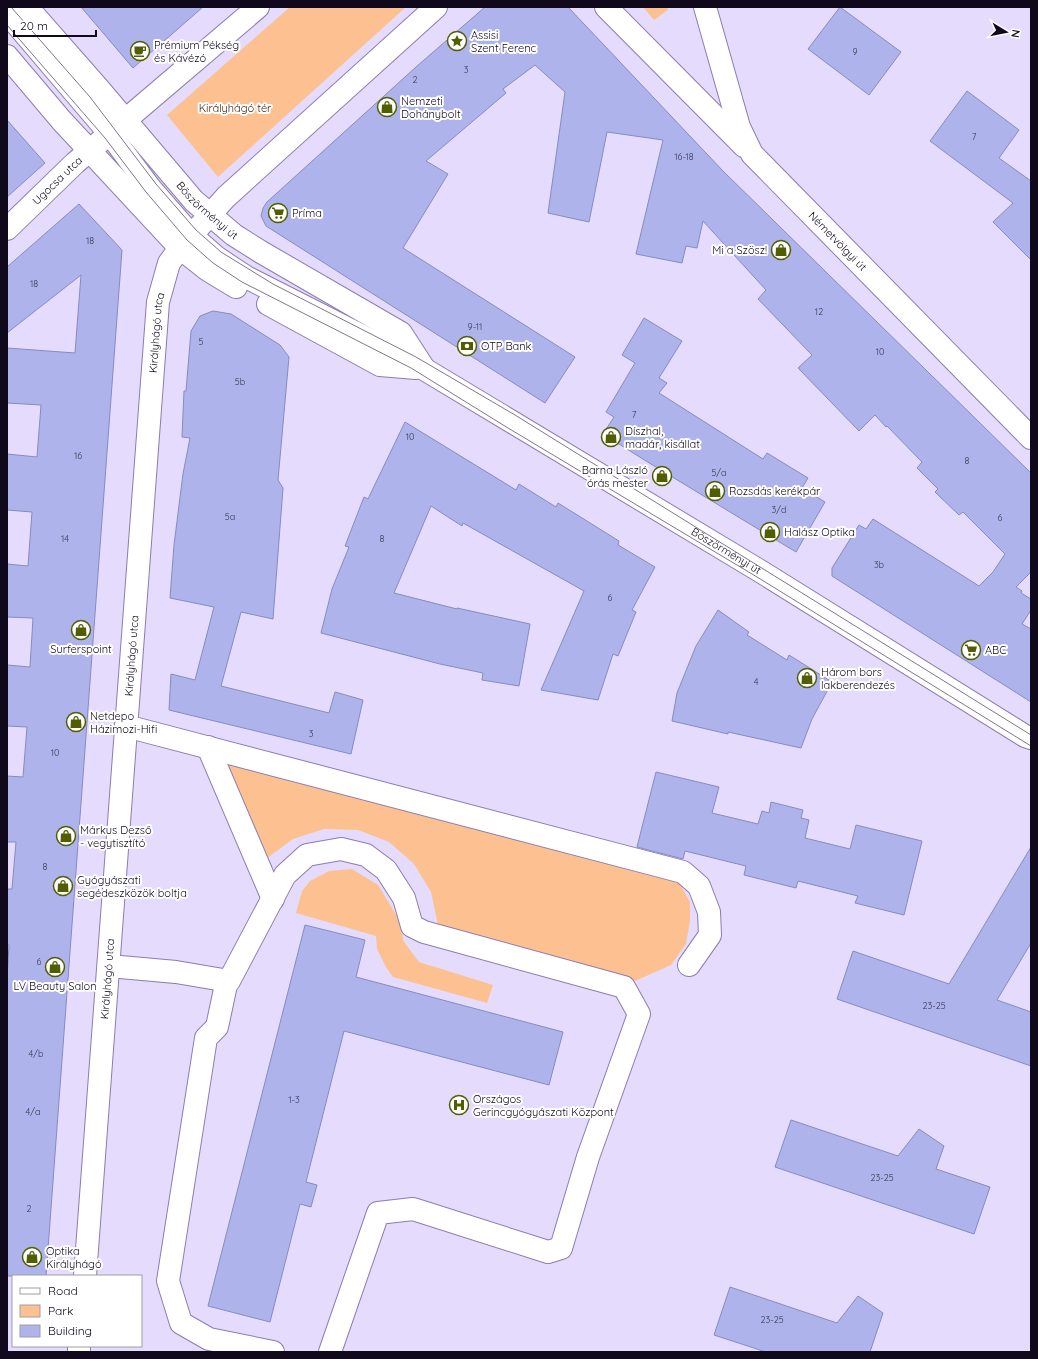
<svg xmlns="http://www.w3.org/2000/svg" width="1038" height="1359" font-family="Quicksand,sans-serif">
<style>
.green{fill:#fdc191}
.building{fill:#aeb4eb;stroke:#868bbf}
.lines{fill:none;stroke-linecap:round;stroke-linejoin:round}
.minor-casing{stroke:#8d7caf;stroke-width:24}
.minor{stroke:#fff;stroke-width:22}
.tram{stroke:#7f7690;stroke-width:1}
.labels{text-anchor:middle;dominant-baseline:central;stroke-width:4;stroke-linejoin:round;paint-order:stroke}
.number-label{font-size:9px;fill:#38344f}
.poi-label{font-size:11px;fill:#10091b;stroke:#fff;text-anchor:start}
.park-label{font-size:11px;fill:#442910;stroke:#fff}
.street-label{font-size:11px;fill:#10091b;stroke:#fff}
</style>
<rect width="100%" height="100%" fill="#e5dbfc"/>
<path class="green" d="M290,7h116l-188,170 -51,-62z
M643,7h24l1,3 -14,10z
M221,754l453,120 16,28v19l-4,23 -15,21 -36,16 -197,-56 -7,-33 -17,-28 -25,-22 -31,-12 -34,-1 -31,10 -27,20z
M352,869l26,16 20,33 6,24 15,20 74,23 -6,18 -94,-26 -7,-10 -9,-18 -1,-13 -80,-23 6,-22 8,-10 19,-10z"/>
<path class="building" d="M81,7h122l-70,61z
M485,7h83l155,164 308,302v99l-15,15 6,4 -1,2 10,6v11l-9,14 9,5v73l-199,-126v-8l27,-43 7,4 7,-10 106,67 14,-14 12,-18 -42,-42 -4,3 -24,-23 3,-3 -21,-21 5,-6 -35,-36 -1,1 -11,-12 -16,16 -61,-63 14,-13 -54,-56 8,-9 -63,-69 -6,27 -11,-2 -4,17 -46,-9 27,-114 -56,-8 -18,90 -41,-9 17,-121 -30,-27 -32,24 3,4 -80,68 22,13 -45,74 172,109 -30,46 -279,-177 -5,-10 2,-8 4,-6 149,-135z
M840,7l61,45 -32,43 -61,-46z
M967,91l52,39 -20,28 32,23v79l-38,-38 20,-19 -83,-62z
M7,120l38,43 -38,34z
M79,204l43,46 -76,1026h-39v-298l2,-33h-2v-56h5l4,-47h-9v-66l16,1 4,-50 -20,-1v-61l23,2 3,-49 -26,-1v-53l21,2 4,-54 -25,-2v-56l30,3 4,-52 -34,-2v-55l68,5 6,-78 -74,58v-66z
M213,311l18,3 49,31 9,12 -11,123 5,8 -10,131 -32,-7 -20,74 108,27 6,-21 28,8 -12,54 -182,-44 2,-36 24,6 19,-73 -44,-9 4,-53 9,-71 7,-36 -8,-1 2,-46h2l5,-60 9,-15z
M644,318l38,23 -23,37 8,5 -8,10 104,66 4,-6 41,25 -6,10 23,14 -29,50 -150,-91 -43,-27 11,-17 -8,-5 29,-49 -13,-8z
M405,422l111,68 3,-6 37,23 2,-4 61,38 -1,4 37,22 -23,43 4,2 -18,44 -5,-2 -15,46 -57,-10 43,-99 -121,-68 -1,3 -31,-20 -37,87 63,16v-1l73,16 -11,62 -37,-6 1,-7 -43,-9 -119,-31 11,-44 17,-42 -4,-1 19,-49 4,2z
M718,610l31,22 -2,3 40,25 2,-5 43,27 -20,37 -11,29 -73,-16v2l-56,-13 5,-28 19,-47z
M656,772l63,15 -7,26 46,11 4,-13 7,2 2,-11 32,8 -2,8 8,2 -4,18 45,11 6,-24 66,16 -18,74 -49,-12 3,-7 -60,-15 -2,7 -52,-13 2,-9 -61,-15 -2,8 -46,-12z
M1031,847v96l-34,57 34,12v54l-194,-67 16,-48 96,33z
M305,925l60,15 -9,37 207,55 -14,53 -205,-54 -38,151 11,3 -6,22 -11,-3 -30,118 -62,-16z
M791,1120l107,36 21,-27 25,17 -8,23 54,18 -16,47 -199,-67z
M730,1287l107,36 21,-27 25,17 -13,39h-104l-52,-17z"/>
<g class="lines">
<g class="minor-casing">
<g id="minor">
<path id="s1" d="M27,7l72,82 95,112 40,34 27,17 140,81 22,34"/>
<path d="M606,7l138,139"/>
<path id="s2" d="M705,7l34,120 13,27 279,284"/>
<path id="s3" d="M7,13l103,121 40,54 41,47 25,22 30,20 144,73 34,19 336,202 265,165 6,2"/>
<path d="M7,56l55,65 118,127 28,22 28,17"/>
<path id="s4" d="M7,229l68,-66 183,-156"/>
<path d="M268,304l112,61 36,3"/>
<path d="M126,726l557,146 16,14 10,26 1,23 -21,30"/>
<path d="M208,747l65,152"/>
<path d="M109,966l67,6 53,9 56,-106 22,-20 34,-6 25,6 20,15 18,28 8,28 12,6 200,55 15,27 -51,143 -27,91 -13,4 -135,-43 -35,4 -48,139"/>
<path d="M227,980l-10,47 -11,11 -38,243 13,42 28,16 64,13"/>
<path id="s5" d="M85,1276l73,-974 11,-39 11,-15 46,-51 210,-190"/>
<path d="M79,1352v-6"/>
</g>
</g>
<use href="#minor" class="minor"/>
<path class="tram" d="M11,7l79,90 66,87 40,46 25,22 52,32 143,73 99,58 516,320
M7,25l98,113 41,54 41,48 26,23 29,19 169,86 97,60 249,149 274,169"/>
</g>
<defs>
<g id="sight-ring" transform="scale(1)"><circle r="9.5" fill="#fff" stroke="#505e00" stroke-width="1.5"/><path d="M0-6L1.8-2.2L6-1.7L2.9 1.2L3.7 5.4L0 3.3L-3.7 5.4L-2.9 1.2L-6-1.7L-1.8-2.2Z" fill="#505e00"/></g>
<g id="cafe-ring" transform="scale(1)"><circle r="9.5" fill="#fff" stroke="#505e00" stroke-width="1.5"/><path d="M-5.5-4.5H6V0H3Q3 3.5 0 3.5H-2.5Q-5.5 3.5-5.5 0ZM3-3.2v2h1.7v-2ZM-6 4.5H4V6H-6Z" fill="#505e00"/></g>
<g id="shop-ring" transform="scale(1)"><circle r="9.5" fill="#fff" stroke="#505e00" stroke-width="1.5"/><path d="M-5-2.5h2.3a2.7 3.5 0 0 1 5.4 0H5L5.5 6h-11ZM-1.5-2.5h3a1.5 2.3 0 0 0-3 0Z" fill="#505e00"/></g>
<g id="supermarket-ring" transform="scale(1)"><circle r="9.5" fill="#fff" stroke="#505e00" stroke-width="1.5"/><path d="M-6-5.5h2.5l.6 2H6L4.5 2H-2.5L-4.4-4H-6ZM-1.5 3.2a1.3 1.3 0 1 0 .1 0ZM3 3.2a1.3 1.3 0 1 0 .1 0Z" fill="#505e00"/></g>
<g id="bank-ring" transform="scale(1)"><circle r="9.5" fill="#fff" stroke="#505e00" stroke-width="1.5"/><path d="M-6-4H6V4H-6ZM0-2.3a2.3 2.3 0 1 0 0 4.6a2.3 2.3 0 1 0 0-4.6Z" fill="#505e00"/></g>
<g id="hospital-ring" transform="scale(1)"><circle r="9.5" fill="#fff" stroke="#505e00" stroke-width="1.5"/><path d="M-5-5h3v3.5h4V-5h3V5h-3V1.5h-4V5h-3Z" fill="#505e00"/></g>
</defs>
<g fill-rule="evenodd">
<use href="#sight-ring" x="457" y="41"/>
<use href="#cafe-ring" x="140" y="51"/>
<use href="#shop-ring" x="387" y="107"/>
<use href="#supermarket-ring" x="278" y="213"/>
<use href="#shop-ring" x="781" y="250"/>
<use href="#bank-ring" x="467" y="346"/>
<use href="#shop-ring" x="611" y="437"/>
<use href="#shop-ring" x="662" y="476"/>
<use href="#shop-ring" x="715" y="491"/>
<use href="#shop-ring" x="770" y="532"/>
<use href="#shop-ring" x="81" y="630"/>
<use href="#supermarket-ring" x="971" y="650"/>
<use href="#shop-ring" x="807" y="678"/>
<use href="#shop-ring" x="76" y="722"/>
<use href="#shop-ring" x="66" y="836"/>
<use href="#shop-ring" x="63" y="886"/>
<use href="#shop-ring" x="55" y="967"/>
<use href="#hospital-ring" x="459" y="1105"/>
<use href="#shop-ring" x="32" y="1257"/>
</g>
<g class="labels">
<g class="number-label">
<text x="855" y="51">9</text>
<text x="466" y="69">3</text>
<text x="415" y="79">2</text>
<text x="974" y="136">7</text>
<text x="684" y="156">16-18</text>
<text x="90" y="240">18</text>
<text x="34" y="283">18</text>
<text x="819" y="311">12</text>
<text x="475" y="326">9-11</text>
<text x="201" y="341">5</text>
<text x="880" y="351">10</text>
<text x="240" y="381">5b</text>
<text x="634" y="414">7</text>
<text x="410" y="436">10</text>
<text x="78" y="455">16</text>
<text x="967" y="460">8</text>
<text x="719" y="472">5/a</text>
<text x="779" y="509">3/d</text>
<text x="230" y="516">5a</text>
<text x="1000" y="517">6</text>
<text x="65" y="538">14</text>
<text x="382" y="538">8</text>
<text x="879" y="564">3b</text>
<text x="610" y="597">6</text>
<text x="756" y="681">4</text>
<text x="311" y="733">3</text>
<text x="55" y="752">10</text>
<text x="45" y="866">8</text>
<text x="39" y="961">6</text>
<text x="934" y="1005">23-25</text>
<text x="36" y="1053">4/b</text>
<text x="294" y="1099">1-3</text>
<text x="33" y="1111">4/a</text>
<text x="882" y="1177">23-25</text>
<text x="29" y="1208">2</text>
<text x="772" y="1319">23-25</text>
</g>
<g class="poi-label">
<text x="471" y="35">Assisi<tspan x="471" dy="13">Szent Ferenc</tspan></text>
<text x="154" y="45">Prémium Pékség<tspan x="154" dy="13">és Kávézó</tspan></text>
<text x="401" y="101">Nemzeti<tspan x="401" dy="13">Dohánybolt</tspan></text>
<text x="292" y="213">Príma</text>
<text x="767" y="250" text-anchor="end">Mi a Szösz!</text>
<text x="481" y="346">OTP Bank</text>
<text x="625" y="431">Díszhal,<tspan x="625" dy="13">madár, kisállat</tspan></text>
<text x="648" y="470" text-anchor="end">Barna László<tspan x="648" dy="13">órás mester</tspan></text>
<text x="729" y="491">Rozsdás kerékpár</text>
<text x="784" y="532">Halász Optika</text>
<text x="81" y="649" text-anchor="middle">Surferspoint</text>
<text x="985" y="650">ABC</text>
<text x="821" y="672">Három bors<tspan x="821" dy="13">lakberendezés</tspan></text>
<text x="90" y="716">Netdepo<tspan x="90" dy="13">Házimozi-Hifi</tspan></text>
<text x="80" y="830">Márkus Dezső<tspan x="80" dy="13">- vegytisztító</tspan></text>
<text x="77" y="880">Gyógyászati<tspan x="77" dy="13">segédeszközök boltja</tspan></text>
<text x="55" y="986" text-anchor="middle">LV Beauty Salon</text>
<text x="473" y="1099">Országos<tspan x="473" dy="13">Gerincgyógyászati Központ</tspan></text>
<text x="46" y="1251">Optika<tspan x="46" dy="13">Királyhágó</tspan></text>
</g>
<g class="park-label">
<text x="235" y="108">Királyhágó tér</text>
</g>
<g class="street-label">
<text stroke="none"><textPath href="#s4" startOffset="70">Ugocsa utca</textPath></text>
<text stroke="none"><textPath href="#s1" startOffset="272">Böszörményi út</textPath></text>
<text stroke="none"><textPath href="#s2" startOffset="277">Németvölgyi út</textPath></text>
<text stroke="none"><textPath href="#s5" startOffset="946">Királyhágó utca</textPath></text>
<text stroke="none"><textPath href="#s3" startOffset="911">Böszörményi út</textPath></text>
<text stroke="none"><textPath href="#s5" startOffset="622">Királyhágó utca</textPath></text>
<text stroke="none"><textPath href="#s5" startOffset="298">Királyhágó utca</textPath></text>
</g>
</g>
<rect width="1038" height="1359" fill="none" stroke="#10091b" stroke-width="16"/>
<rect x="12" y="1275" width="130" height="72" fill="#ffffff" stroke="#9f9da4"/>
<rect x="20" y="1288" width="20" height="6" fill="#ffffff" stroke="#9f9da4"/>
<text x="48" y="1295" font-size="12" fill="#10091b">Road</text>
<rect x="20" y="1305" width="20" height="12" fill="#fdc191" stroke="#9f9da4"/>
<text x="48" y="1315" font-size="12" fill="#10091b">Park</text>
<rect x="20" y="1325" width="20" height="12" fill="#aeb4eb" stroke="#9f9da4"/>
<text x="48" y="1335" font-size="12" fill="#10091b">Building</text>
<g transform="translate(1006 32) rotate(100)" stroke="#ffffff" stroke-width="3" paint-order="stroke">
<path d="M0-3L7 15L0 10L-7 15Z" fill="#10091b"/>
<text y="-6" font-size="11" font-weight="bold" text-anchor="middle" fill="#10091b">N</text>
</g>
<path d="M14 30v6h82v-6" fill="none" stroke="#10091b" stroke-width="2"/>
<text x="20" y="30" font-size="12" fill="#10091b" stroke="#ffffff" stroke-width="3" paint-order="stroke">20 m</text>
</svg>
